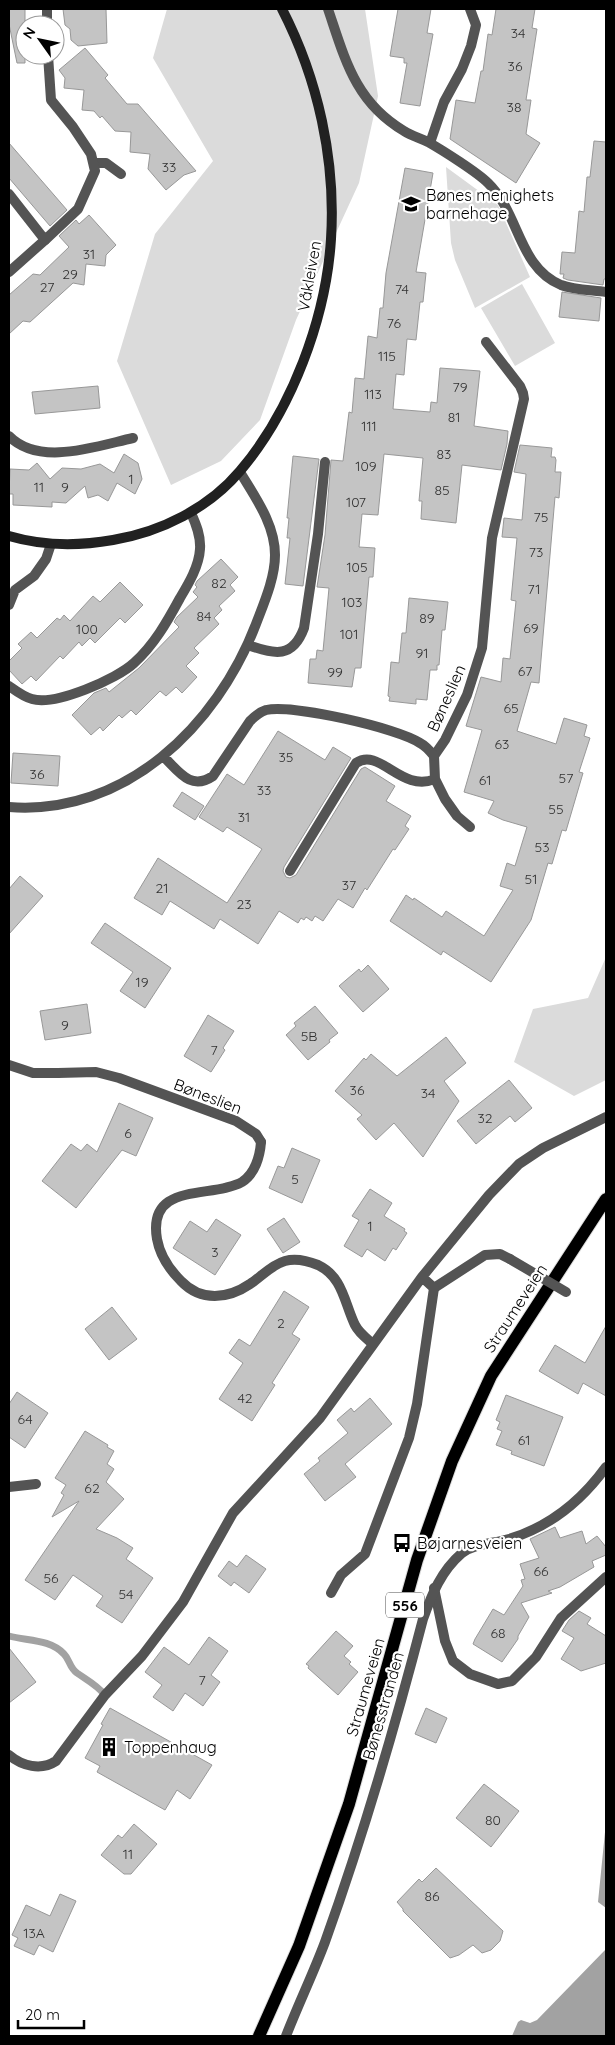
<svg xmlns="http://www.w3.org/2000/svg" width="615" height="2045" font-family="Quicksand,sans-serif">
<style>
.green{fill:#dbdbdb}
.water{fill:#a2a2a2}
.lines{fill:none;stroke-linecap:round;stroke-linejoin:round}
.stream{stroke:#a2a2a2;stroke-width:7}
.building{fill:#c4c4c4;stroke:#989898}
.primary-casing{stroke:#dbdbdb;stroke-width:14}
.lane{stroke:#545454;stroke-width:10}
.street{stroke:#545454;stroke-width:10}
.secondary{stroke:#212121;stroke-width:10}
.primary{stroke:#000;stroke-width:12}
.lane-bridge{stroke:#545454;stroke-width:10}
.labels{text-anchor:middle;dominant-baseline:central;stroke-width:4.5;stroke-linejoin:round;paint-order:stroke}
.number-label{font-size:14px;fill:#313131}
.shield{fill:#fff;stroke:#4c4c4c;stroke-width:1}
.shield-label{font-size:15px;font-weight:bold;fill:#000}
.poi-label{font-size:16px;fill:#000;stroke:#fff;text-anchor:start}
.street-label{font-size:16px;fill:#000;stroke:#fff}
</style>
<rect width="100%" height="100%" fill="#fff"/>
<path class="green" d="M167,9h198l13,87 -19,87 -63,137 -36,100 -39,41 -50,24 -54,-124 38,-127 58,-73 -60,-103z
M446,167l52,38 32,72 -55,31 -20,-48 -4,-17z
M522,284l33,59 -40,23 -34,-58z
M606,957v123l-32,16 -60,-34 19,-53 55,-11z"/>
<path class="water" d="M606,1822v86l-8,-6z
M606,1949v87h-94l6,-14 3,-2 9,3 7,-3z"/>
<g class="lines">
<path class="stream" d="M9,1636c18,5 41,3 55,18 6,6 5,13 13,19 10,7 20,12 28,22"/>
</g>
<path class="building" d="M9,9h16v54h-8l-8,-39z
M63,9h43l1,34 -29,3 -7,-6 -1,-11 -5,-4z
M398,9h33l-4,24 6,1 -13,72 -20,-3 7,-40h-3v-5l-14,-2z
M496,9h39l-3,19 5,1 -11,71h5l-5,34 14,9 -24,40 -66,-44 6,-39 19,3 6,-32h2l5,-37 4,1z
M85,48l23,27 -3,3 22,26h11l58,67 -12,4 -18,15 -18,-21 2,-15 -20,-2 1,-20 -16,-1 -13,-15 -2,2 -6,-7 -12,-1 2,-20 -20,-2 1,-10 -6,-8z
M594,141l12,1v137h-2l-1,6 -35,-5 -5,-2 1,-4h-4l2,-22 13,1 4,-42 5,1 3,-35h3z
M9,143l58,67 -17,16 -41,-48z
M405,168l28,5 -17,99 10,1 -3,29h-3l-4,38 -9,-1 -3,36 -8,-1 -3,35 37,3 1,-10 6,1 3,-35 40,3 -6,55 34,5 -1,13 -6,26 -39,-5 -6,58 -35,-4 1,-18h-3l4,-43 -39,-4 -6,61 -16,-1 -3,33 16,1 -2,29h-4l-8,91h-6l-3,19 -44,-4 2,-24h6l1,-9 6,1 6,-63 -12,-1 8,-52 6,-75 12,1 6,-49 3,1 3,-35 9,1 4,-43 9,2 3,-30h3l3,-35z
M89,215l27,30 -10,10 -1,11 -19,-2 -2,21 -11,-2 -43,39 -7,-1 -14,13v-39l24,-21 7,1 29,-28 -10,-11 17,-16 3,4z
M562,292l39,6 -2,23 -40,-4z
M98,386l2,22 -65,6 -3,-22z
M520,445l32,3 -1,9h4l1,3 -1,12h6l-2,26 -4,-1 -16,186 -8,-1 -14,49 39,13 8,-26 23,7 -3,11 6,2 -11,34 4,1 -17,58 -4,-1 -10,34 -4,-1 -17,57 -40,62 -48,-31 -2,4 -51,-34 16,-26 7,5 1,-2 28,19 4,-6 38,25 29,-46 -13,-4 7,-23 8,3 12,-39 -24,-7 -15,-7 6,-12 -30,-9 18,-62 -16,-4 15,-49 20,5 2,-24 7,1 6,-58 -5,-1 6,-62 -15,-1 2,-19 18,2 4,-46 -12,-2z
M124,454l14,9 4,16 -7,15 -18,-11 -9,18 -10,-6 -10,3 -3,-12 -19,17 -14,-1v5l-39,-2v-11h-4l1,-25 19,1 8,-7 13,16 12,-11 19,1 19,-5 14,9z
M293,456l26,3 -16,127 -18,-2 5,-46h-3l2,-20h-2z
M221,559l17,18 -8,8 5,6 -16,15 3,4 -8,8 5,6 -25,24 5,5 -13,13 11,11 -15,16 -6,-6 -10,9 -6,-5 -24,24 -5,-5 -9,8 -3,-3 -16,16 -3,-4 -9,8 -19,-20 22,-22 12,-5 3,4 30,-24 40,-41 -5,-5 3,-5 21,-20 -5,-5 4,-5 -2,-2 2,-4z
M120,582l23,23 -18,18 -5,-5 -25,25 -5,-5 -8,8 -3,-4 -16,17 -3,-3 -24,25 -5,-5 -9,8 -13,-14v-9l13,-13 -4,-4 13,-12 6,6 20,-20 3,2 4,-5 6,6 23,-25 7,6z
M409,598l39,4 -3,28h-3l-3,35h-2v5h-7l-3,30 -11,-1v5l-27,-3 1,-4 -2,-1 3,-34 8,1 3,-30h4z
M278,731l47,29 8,-13 18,11 -67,109 -1,4 3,6 4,1 6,-3 65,-106 4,-2 30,19 -9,15 25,15 -6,10 4,3 -14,21 -2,-1 -26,41 -2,-2 -12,20 -15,-9 -15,22 -8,-5 -3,5 -6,-4 -2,3 -3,-2 -3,5 -19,-12 -21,33 -38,-25 -6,10 -44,-28 -8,14 -28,-17 24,-40 69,45 35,-54 -35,-22 -4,5 -24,-15 28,-43 17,11z
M13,753l47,3 -2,30 -47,-3z
M182,792l22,14 -9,14 -22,-14z
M20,876l23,20 -34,38v-45z
M105,923l66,45 -26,40 -25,-17 13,-19 -42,-29z
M368,965l21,24 -26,23 -24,-26 20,-17 2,3z
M87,1004l4,29 -46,7 -5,-29z
M315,1006l23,27 -9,7 1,2 -22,18 -22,-25 10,-9 -2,-3z
M208,1015l26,16 -11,17 2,2 -14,22 -27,-16z
M446,1037l20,26 -22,18 15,20 -36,56 -29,-34 -18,17 -19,-21 5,-4 -27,-24 29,-33 2,2 5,-6 26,22z
M509,1080l23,28 -17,14 -5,-6 -34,28 -19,-23z
M119,1103l34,15 -17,38 -14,-6 -46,58 -34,-27 29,-37 10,7 6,-7 10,8z
M292,1148l28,12 -18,43 -33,-15 9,-22 6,2z
M370,1189l22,14 -8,13 21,13 -1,2 3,2 -11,17 -3,-2 -8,13 -18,-12 -5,8 -18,-11 15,-26 -7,-4z
M284,1218l16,24 -17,11 -16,-24z
M216,1219l25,16 -26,40 -42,-27 17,-27 17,11z
M284,1291l25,16 -17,27 8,5 -28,44 3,2 -23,36 -33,-22 24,-36 -14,-10 10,-14 11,7z
M112,1307l25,32 -28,21 -24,-31z
M606,1326v70l-23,-13 -5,11 -39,-23 16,-26 30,18z
M17,1392l31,21 -23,35 -16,-11v-33z
M506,1395l57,22 -19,49 -33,-12 1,-3 -16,-6 6,-14 -5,-2 3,-7 -4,-2z
M370,1398l22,26 -47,40 11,13 -31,24 -21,-27 16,-13 -2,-3 30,-25 -11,-13 14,-12 3,4z
M85,1431l23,14 -1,2 7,4 -7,13 7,5 -8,13 18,17 -28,30 21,9 16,10 -7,11 27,19 -31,45 -26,-17 7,-10 -30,-21 -18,25 -30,-20 54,-79 -27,16 12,-22 -3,-2 5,-8 -11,-7z
M555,1527l5,11 22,-7 4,13 11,-8 9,11v8l-14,6 2,6 -34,20 -12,4 4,2 -31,10 8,14 -11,19v3l-16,23 -29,-18 2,-5 18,-30 11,6 19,-29 -2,-6 4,-1 -5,-15 19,-6 -9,-19z
M246,1555l20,14 -17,24 -15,-11 -3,4 -13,-10 11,-15 8,6z
M579,1611l12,7 -4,6 19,12v27l-25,8 -20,-12 13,-21 -12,-7 7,-11z
M336,1631l17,15 -9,10 7,6 -2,2 9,8 -20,23 -30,-27 1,-2 -3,-2z
M209,1637l19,14 -17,24 9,7 -17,24 -18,-13 -12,18 -20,-14 9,-12 -17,-13 19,-25 25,18z
M9,1648l27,34 -27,21z
M110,1708l102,57 -22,34 -13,-9 -12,20 -68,-38 3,-6 -15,-8 18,-33 -2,-1z
M426,1708l21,10 -11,25 -21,-9z
M484,1784l35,27 -28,36 -35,-29z
M134,1824l23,20 -26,30h-7l-23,-19 17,-20 4,3z
M436,1868l67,63 -3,10 -9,9 -9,3 -9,-8 -14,10 -9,3 -47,-47v-2l-6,-7 22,-23 3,3z
M60,1894l16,7 -23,51 -14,-7 -5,10 -20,-9 4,-8 -6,-3 14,-30 24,11z"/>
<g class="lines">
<g class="primary-casing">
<path id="primary" d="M259,2036l40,-90 50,-142 68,-244 35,-99 39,-85 115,-177"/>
</g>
<path class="lane" d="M94,163h12l15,11
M9,272l36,-32
M9,436c30,31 88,10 124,2
M248,645c27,10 45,13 56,-17l14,-94 7,-72
M470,827l-13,-11 -12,-17 -10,-20 -1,-23 11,-16 22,-45 15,-47 10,-110 32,-139 -1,-6 -3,-7 -34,-44
M290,871l66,-108c24,-16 45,30 79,16
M58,1073l38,-1 23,6 117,43 20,13 5,8
M434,1288l51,-33 15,-1 10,5
M434,1588l11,53 8,20 17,13 28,10 14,-3 24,-24 25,-39 45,-41"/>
<path class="street" d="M47,9v16
M328,9c17,50 27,93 76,122 8,5 16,7 24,11 14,8 49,30 60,41 32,31 30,84 73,102 13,5 31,5 45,7
M430,143l14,-41 18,-33 9,-23 5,-21 -6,-16
M9,194l36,46 33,-31 17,-38 -4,-17 -18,-27 -22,-27 -3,-45
M9,605l6,-15 19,-14 12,-17 5,-15
M9,686c7,5 15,11 23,13 23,7 85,-20 102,-36 20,-18 33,-41 46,-65 9,-15 19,-32 20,-49 1,-13 -4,-25 -9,-36
M164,757c15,15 27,34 49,19l37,-55c5,-5 10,-9 16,-11 26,-6 132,18 154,33 6,3 10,8 14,13
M9,807c116,9 208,-81 247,-183 8,-21 19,-46 19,-69 0,-31 -20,-58 -35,-83
M9,1065l24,8h25
M261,1142c-1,14 -6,32 -19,40 -30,17 -95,-1 -85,57 3,17 12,30 24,42 20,21 47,18 69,3 11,-7 21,-19 35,-23 11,-3 23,0 33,4 25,12 26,37 37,60 4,8 11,13 18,19
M9,1487l27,-3
M331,1593l10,-18 24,-21 44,-116 8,-34 17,-116 -12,-11
M9,1755c13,11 32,16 47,6l49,-66 37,-39 41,-54 50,-89 87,-95 102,-141 67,-82 30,-31 24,-16 63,-31
M286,2036c12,-31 27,-62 39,-94 38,-106 70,-215 98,-323 9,-25 18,-48 39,-66 13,-10 31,-9 47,-14 40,-12 73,-39 97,-72"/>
<path class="secondary" d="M9,536c34,10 70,10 104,4 48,-8 96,-32 127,-69 52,-61 86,-153 91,-232 5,-79 -13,-160 -49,-230"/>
<use href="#primary" class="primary"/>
<path class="lane-bridge" d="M510,1259l56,33"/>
</g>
<defs>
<g id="school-bare" transform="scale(1.5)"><path d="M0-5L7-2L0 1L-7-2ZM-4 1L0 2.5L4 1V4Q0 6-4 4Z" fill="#000" stroke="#fff" stroke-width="2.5" paint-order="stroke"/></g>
<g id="bus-bare" transform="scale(1.5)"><path d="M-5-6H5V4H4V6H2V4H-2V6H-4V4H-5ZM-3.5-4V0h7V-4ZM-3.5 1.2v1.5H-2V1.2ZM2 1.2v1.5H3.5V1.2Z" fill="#000" stroke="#fff" stroke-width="2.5" paint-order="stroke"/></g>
<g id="building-bare" transform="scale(1.5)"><path d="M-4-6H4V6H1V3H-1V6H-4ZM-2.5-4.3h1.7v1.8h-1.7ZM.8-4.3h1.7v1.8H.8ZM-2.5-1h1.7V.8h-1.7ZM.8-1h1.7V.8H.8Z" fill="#000" stroke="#fff" stroke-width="2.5" paint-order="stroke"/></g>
</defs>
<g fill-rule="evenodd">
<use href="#school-bare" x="411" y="204"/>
<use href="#bus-bare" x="402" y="1543"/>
<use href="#building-bare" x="109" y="1747"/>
</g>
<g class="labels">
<g class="number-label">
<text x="518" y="33">34</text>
<text x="515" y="66">36</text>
<text x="514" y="107">38</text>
<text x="169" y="167">33</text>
<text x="89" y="254">31</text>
<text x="70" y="274">29</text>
<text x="47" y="287">27</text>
<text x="402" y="289">74</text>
<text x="394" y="323">76</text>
<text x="387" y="356">115</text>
<text x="460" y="387">79</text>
<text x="373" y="394">113</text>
<text x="454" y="417">81</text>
<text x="369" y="426">111</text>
<text x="444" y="454">83</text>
<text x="366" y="466">109</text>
<text x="131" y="479">1</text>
<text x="39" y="487">11</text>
<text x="65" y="487">9</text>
<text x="442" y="490">85</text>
<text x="356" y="502">107</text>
<text x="541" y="517">75</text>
<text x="536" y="552">73</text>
<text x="357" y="567">105</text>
<text x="219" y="583">82</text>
<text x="534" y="589">71</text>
<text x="352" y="602">103</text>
<text x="204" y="616">84</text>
<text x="427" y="618">89</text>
<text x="531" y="628">69</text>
<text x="87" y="629">100</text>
<text x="349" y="634">101</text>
<text x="422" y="653">91</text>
<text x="525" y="671">67</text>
<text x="335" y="672">99</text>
<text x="511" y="708">65</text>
<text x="502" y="744">63</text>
<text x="286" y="757">35</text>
<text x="37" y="774">36</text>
<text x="566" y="778">57</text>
<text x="485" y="780">61</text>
<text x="264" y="790">33</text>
<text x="556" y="809">55</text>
<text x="244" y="817">31</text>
<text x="542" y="847">53</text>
<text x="531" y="879">51</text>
<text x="349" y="885">37</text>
<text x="162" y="888">21</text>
<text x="244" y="904">23</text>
<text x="142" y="982">19</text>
<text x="65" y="1025">9</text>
<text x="309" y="1036">5B</text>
<text x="214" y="1050">7</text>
<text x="357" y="1090">36</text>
<text x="428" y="1093">34</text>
<text x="485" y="1118">32</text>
<text x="128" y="1133">6</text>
<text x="295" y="1179">5</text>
<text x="370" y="1226">1</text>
<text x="215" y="1252">3</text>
<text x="281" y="1323">2</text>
<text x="245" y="1398">42</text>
<text x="25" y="1419">64</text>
<text x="524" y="1440">61</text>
<text x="92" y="1488">62</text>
<text x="541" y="1571">66</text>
<text x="51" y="1578">56</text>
<text x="126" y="1594">54</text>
<text x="498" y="1633">68</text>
<text x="202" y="1680">7</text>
<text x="493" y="1820">80</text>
<text x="128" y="1854">11</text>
<text x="432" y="1896">86</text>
<text x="34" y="1933">13A</text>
</g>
<rect class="shield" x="386" y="1592.5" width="38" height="25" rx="4"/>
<g class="shield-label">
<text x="405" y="1605">556</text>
</g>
<g class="poi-label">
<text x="426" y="195">Bønes menighets<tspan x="426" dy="18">barnehage</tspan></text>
<text x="417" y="1543">Bøjarnesveien</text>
<text x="124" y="1747">Toppenhaug</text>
</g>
<g class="street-label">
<text transform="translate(309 276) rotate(-80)">Våkleiven</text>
<text transform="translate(446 698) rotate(-66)">Bøneslien</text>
<text transform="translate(208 1096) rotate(21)">Bøneslien</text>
<text transform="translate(515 1308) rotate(-57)">Straumeveien</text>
<text transform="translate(365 1687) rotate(-74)">Straumeveien</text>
<text transform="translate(383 1706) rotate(-74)">Bønesstranden</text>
</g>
</g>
<rect width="615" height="2045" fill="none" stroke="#000000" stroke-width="20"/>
<g transform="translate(40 40) rotate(303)"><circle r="24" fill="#ffffff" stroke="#999999"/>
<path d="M0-4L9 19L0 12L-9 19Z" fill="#000000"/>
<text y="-8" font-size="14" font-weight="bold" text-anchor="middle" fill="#000000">N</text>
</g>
<path d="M18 2020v8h66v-8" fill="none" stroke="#000000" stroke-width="2.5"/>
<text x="25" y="2020" font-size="15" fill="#000000" stroke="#ffffff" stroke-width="4" paint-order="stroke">20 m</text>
</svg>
